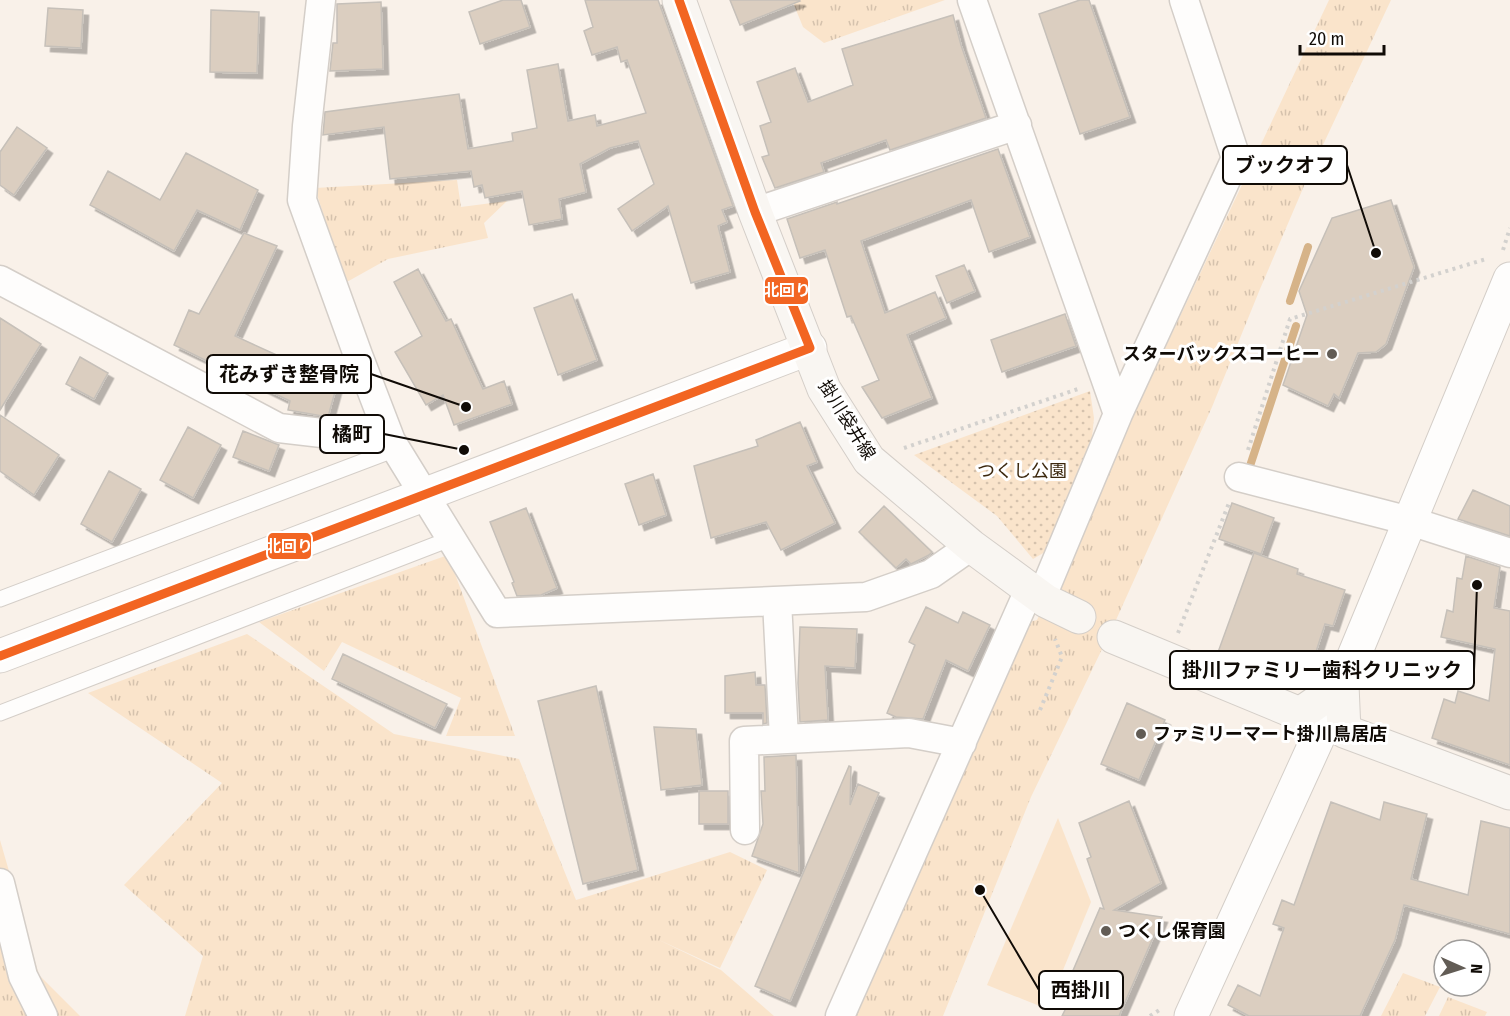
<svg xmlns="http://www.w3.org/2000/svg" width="1510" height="1016" font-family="'Fira Sans Condensed','Noto Sans JP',sans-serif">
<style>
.grass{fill:url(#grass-tufts)}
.park{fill:url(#park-dots)}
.garden{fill:#fae4cb}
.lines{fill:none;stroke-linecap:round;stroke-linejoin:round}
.stream{stroke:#d6b388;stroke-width:8}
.building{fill:#dbcec0;stroke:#c6c0b9;stroke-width:1.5;filter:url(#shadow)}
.service-casing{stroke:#d4cec8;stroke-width:17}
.minor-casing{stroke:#d4cec8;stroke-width:31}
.tertiary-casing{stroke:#d4cec8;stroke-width:35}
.secondary-casing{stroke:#d4cec8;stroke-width:35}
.path{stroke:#d3d1ce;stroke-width:4;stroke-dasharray:3 4.5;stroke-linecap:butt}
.service{stroke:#fefdfc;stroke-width:15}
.minor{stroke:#fefdfc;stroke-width:28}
.tertiary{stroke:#fefdfc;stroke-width:33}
.secondary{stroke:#f9f6f2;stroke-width:33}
.bus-1-casing{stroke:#fff;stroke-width:14}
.bus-1{stroke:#f26522;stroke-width:9}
.poi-dot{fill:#625c55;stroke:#fff;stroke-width:2}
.labels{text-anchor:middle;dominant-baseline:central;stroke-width:6;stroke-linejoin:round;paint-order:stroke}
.poi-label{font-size:18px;font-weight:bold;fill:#100b06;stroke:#fff;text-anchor:start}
.street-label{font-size:18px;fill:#100b06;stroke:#fff}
.park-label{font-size:18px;fill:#3c280e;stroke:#fff}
.leader{fill:none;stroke:#100b06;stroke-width:2}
.callout-dot{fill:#100b06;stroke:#fff;stroke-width:2}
.callout{fill:#fff;stroke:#100b06;stroke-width:2}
.callout-label{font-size:20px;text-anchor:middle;font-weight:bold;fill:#100b06}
.line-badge{stroke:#fff;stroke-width:2}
.badge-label{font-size:16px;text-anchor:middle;font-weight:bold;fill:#fff}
</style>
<defs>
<pattern id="grass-tufts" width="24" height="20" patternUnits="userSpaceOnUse" patternTransform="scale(1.5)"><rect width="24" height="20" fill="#fae4cb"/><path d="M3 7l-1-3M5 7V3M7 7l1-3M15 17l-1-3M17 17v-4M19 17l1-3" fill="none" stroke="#d5c2ad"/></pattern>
<pattern id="park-dots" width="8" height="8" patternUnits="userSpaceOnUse" patternTransform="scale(1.5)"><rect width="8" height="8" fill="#fae4cb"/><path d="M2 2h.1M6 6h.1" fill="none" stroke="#d5c2ad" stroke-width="1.8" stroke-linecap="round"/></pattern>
<filter id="shadow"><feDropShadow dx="5.5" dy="5.5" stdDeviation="0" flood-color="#0004"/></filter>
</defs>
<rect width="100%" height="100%" fill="#f9f1e9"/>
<path class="grass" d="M792,0h153l-121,43 -21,-16z
M1329,0h62l-84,179 -47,110 -48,118 -96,213 -85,177 -88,219h-96l178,-393 12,-3z
M457,180l4,27 46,-6 -23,22 4,15 -100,21 -43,24 -30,-95z
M448,555l67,181h-69l15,-38 -119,-56 -18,29 -65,-49z
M247,634l147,100 125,25 57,141 154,-48 37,18 -47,98 -63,-29 64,31 53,46h-589l18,-60 -79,-71 98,-102 -134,-90z
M0,840l39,135 41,41h-80z
M1403,973l37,14 -15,29h-44z
M1448,997l39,15 -2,4h-46z"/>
<path class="park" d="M1090,391l4,27 -2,19 -47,115 -12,7 -36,-43 -83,-61z"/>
<path class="garden" d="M1058,818l33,84 -44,107 -60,-24z"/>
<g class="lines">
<path class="stream" d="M1290,301l18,-54
M1251,473l-3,-1 48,-146"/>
</g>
<path class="building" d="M503,0h18l9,27 -50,17 -11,-32z
M585,0h73l75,206 -11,4 5,12 -9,4 12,46 -39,11 -23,-77 -36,25 -14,-22 36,-25 -16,-43 -28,7 -30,16 6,28 -27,7 3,20 -33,6 -7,-34 -37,7 -3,-13 -8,2 -3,-16 -81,8 -6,-52 -61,8 2,-23 134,-18 9,55 45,-8 -1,-8 25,-5 -10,-58 31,-6 10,57 27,-6 2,11 49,-13 -19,-53 -6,2 -4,-15 -25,8 -8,-24 9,-4z
M730,0h69l1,1 -60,24z
M1080,0h9l41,117 -50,17 -41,-120z
M381,2l2,67 -53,2 3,-28h4v-39z
M48,8l35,2 -2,38 -36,-2z
M211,10l48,2 -2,61 -47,-1z
M953,15l8,30 25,73 -96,32 -4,-10 -65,23 3,9 -49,16 -13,-31 7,-2 -9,-29 11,-4 -14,-40 38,-14 13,34 45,-17 -11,-36z
M17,127l30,21 -33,47 -14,-10v-33z
M998,149l32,88 -41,15 -18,-52 -110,41 24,72 50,-21 11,26 -39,17 25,63 -50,20 -20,-31 17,-7 -28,-64 -4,1 -22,-67 -25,8 -13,-39 50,-17v2z
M186,153l72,37 -18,40 -43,-20 -23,41 -84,-46 18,-34 52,29z
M1391,200l23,67 -28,77 -10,8 -18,1 -19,45 -5,-4 -6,12 -45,-21 24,-70 -8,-24 33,-73z
M244,233l33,13 -42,90 48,22 -3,7 58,16 -10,36 -40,-7 2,-9 -116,-56 15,-35 10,4z
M964,265l11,26 -28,12 -11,-27z
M418,269l28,52 5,-2 32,70 21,-8 8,23 -58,21 -11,-30 -17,10 -31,-53 27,-16 -28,-54z
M572,294l25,66 -39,15 -24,-67z
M1065,314l11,32 -74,26 -11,-32z
M0,318l41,26 -41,66z
M80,357l28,16 -14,26 -28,-15z
M0,415l59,40 -25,40 -34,-24z
M800,422l17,40 -10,4 28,57 -54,27 -15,-28 -55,16 -17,-72 64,-20 -2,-6z
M188,427l33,18 -28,53 -33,-18z
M243,431l36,14 -10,26 -36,-14z
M109,471l32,18 -29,53 -31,-18z
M653,474l13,41 -27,10 -14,-41z
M1473,490l37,16v30l-52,-17z
M1232,503l42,15 -13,36 -42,-15z
M884,506l48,46 -3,3 -18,9 -5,-5 -10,9 -37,-36z
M526,508l31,80 -16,7 -24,1 -5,-13 2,-1 -24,-60z
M1254,553l44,16 -1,5 48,16 -12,36 -8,-2 -12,37 -10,-3 -8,24 -78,-27z
M1466,556l34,11 -6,41 16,3v154l-78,-27 12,-39 11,4 3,-12 31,10 6,-52 -54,-12 6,-27 6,2 4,-34 5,1z
M926,607l32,16 5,-11 27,13 -22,46 -22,-11 -23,59 -27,-2 -9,-4 28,-68 -6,-3z
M800,627l57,2 -2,39 -30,-2 3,54 -28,2 -2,-39z
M343,654l104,50 -12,24 -103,-49z
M755,672l1,13h9l2,38 -4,1v-11h-38v-37z
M596,686l42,184 -55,14 -45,-183z
M1127,703l38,17 -26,60 -38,-16z
M654,727l42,2 6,56 -41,5z
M796,755l3,118 -47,-17 11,-32 -2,-33h4l-1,-34z
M849,766l2,1 -1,38 8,-21 21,9 -89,208 -35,-15z
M699,791h29v33h-29z
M1129,801l32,82 -47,27 48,7 -43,99h-57l8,-16 -8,-4 38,-88 4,1 -17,-50 4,-2 -12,-34z
M1331,802l49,18 4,-18 43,12 -16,65 57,16 13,-74 29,7v106l-106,-29 -9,35 -35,76h-111l-21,-11 10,-20 22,11 24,-68 -11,-4 9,-24 12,5z"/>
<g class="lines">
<g class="service-casing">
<path id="service" d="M0,599l396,-150
M0,713l450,-174"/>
</g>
<g class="minor-casing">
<path id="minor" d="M321,0l-14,126 -5,74 56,155 33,86 106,172 369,-16 65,-23 40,-28
M972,0l146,414
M755,212l262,-87
M0,280l279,148 112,13
M1239,477l171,44 100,32
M1042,596l76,-182 118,-256 -52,-158
M777,601l7,137
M745,830l-1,-89 165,-8 53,10
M0,883l23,93 20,40
M840,1016l190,-428"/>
</g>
<g class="tertiary-casing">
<path id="tertiary" d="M0,656l810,-308
M1191,1016l151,-331 168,-406"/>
</g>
<g class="secondary-casing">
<path id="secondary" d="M679,0l76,212 69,177 45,71 102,86 75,55 33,16
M1114,637l186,77 42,-29 2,46 166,62"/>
</g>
<path class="path" d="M1503,250l7,-22
M904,448l177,-60
M1248,450l42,-131 196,-60
M1178,633l51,-130
M1040,710l22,-53 -7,-18
M1150,1016l11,-7"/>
<use href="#service" class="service"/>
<use href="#minor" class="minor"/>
<use href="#tertiary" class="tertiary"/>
<use href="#secondary" class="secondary"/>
<g class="bus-1-casing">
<path id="bus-1" d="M0,656l810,-308 -55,-136 -76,-212"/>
</g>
<use href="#bus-1" class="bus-1"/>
</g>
<g class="poi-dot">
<circle cx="1332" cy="354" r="6"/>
<circle cx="1141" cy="734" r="6"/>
<circle cx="1106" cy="931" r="6"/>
</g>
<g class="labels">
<g class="poi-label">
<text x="1320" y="354" text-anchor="end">スターバックスコーヒー</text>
<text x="1153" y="734">ファミリーマート掛川鳥居店</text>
<text x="1118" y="931">つくし保育園</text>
</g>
<g class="street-label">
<text transform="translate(847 420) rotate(58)">掛川袋井線</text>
</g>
<g class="park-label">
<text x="1022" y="471">つくし公園</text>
</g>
</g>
<path class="leader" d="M1376 253L1347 165M466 407L371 374M464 450L384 434M1477 585L1474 670M980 890L1039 990"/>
<g class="callout-dot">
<circle cx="1376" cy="253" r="6"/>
<circle cx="466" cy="407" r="6"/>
<circle cx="464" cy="450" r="6"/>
<circle cx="1477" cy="585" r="6"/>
<circle cx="980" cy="890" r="6"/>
</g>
<g class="callout">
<rect x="1223" y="146" width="124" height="38" rx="6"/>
<rect x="207" y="355" width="164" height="38" rx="6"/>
<rect x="320" y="415" width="64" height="38" rx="6"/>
<rect x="1170" y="651" width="304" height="38" rx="6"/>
<rect x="1039" y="971" width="84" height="38" rx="6"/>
</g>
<g class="callout-label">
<text x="1285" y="172">ブックオフ</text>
<text x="289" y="381">花みずき整骨院</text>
<text x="352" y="441">橘町</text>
<text x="1322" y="677">掛川ファミリー歯科クリニック</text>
<text x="1081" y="997">西掛川</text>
</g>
<g class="line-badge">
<rect x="764" y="276" width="45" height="29" rx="6" fill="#f26522"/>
<rect x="267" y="532" width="45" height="28" rx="6" fill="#f26522"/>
</g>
<g class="badge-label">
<text x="787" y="296">北回り</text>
<text x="289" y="552">北回り</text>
</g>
<g transform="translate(1462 968) rotate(93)"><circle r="28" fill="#ffffff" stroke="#9f9d9b" stroke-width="1.5"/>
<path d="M0-4.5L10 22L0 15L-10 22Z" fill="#625c55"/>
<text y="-9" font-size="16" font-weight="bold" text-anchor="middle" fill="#100b06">N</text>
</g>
<path d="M1300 45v9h84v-9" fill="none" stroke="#100b06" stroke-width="3"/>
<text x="1309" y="45" font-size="18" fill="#100b06" stroke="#ffffff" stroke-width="4.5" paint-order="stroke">20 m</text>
</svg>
